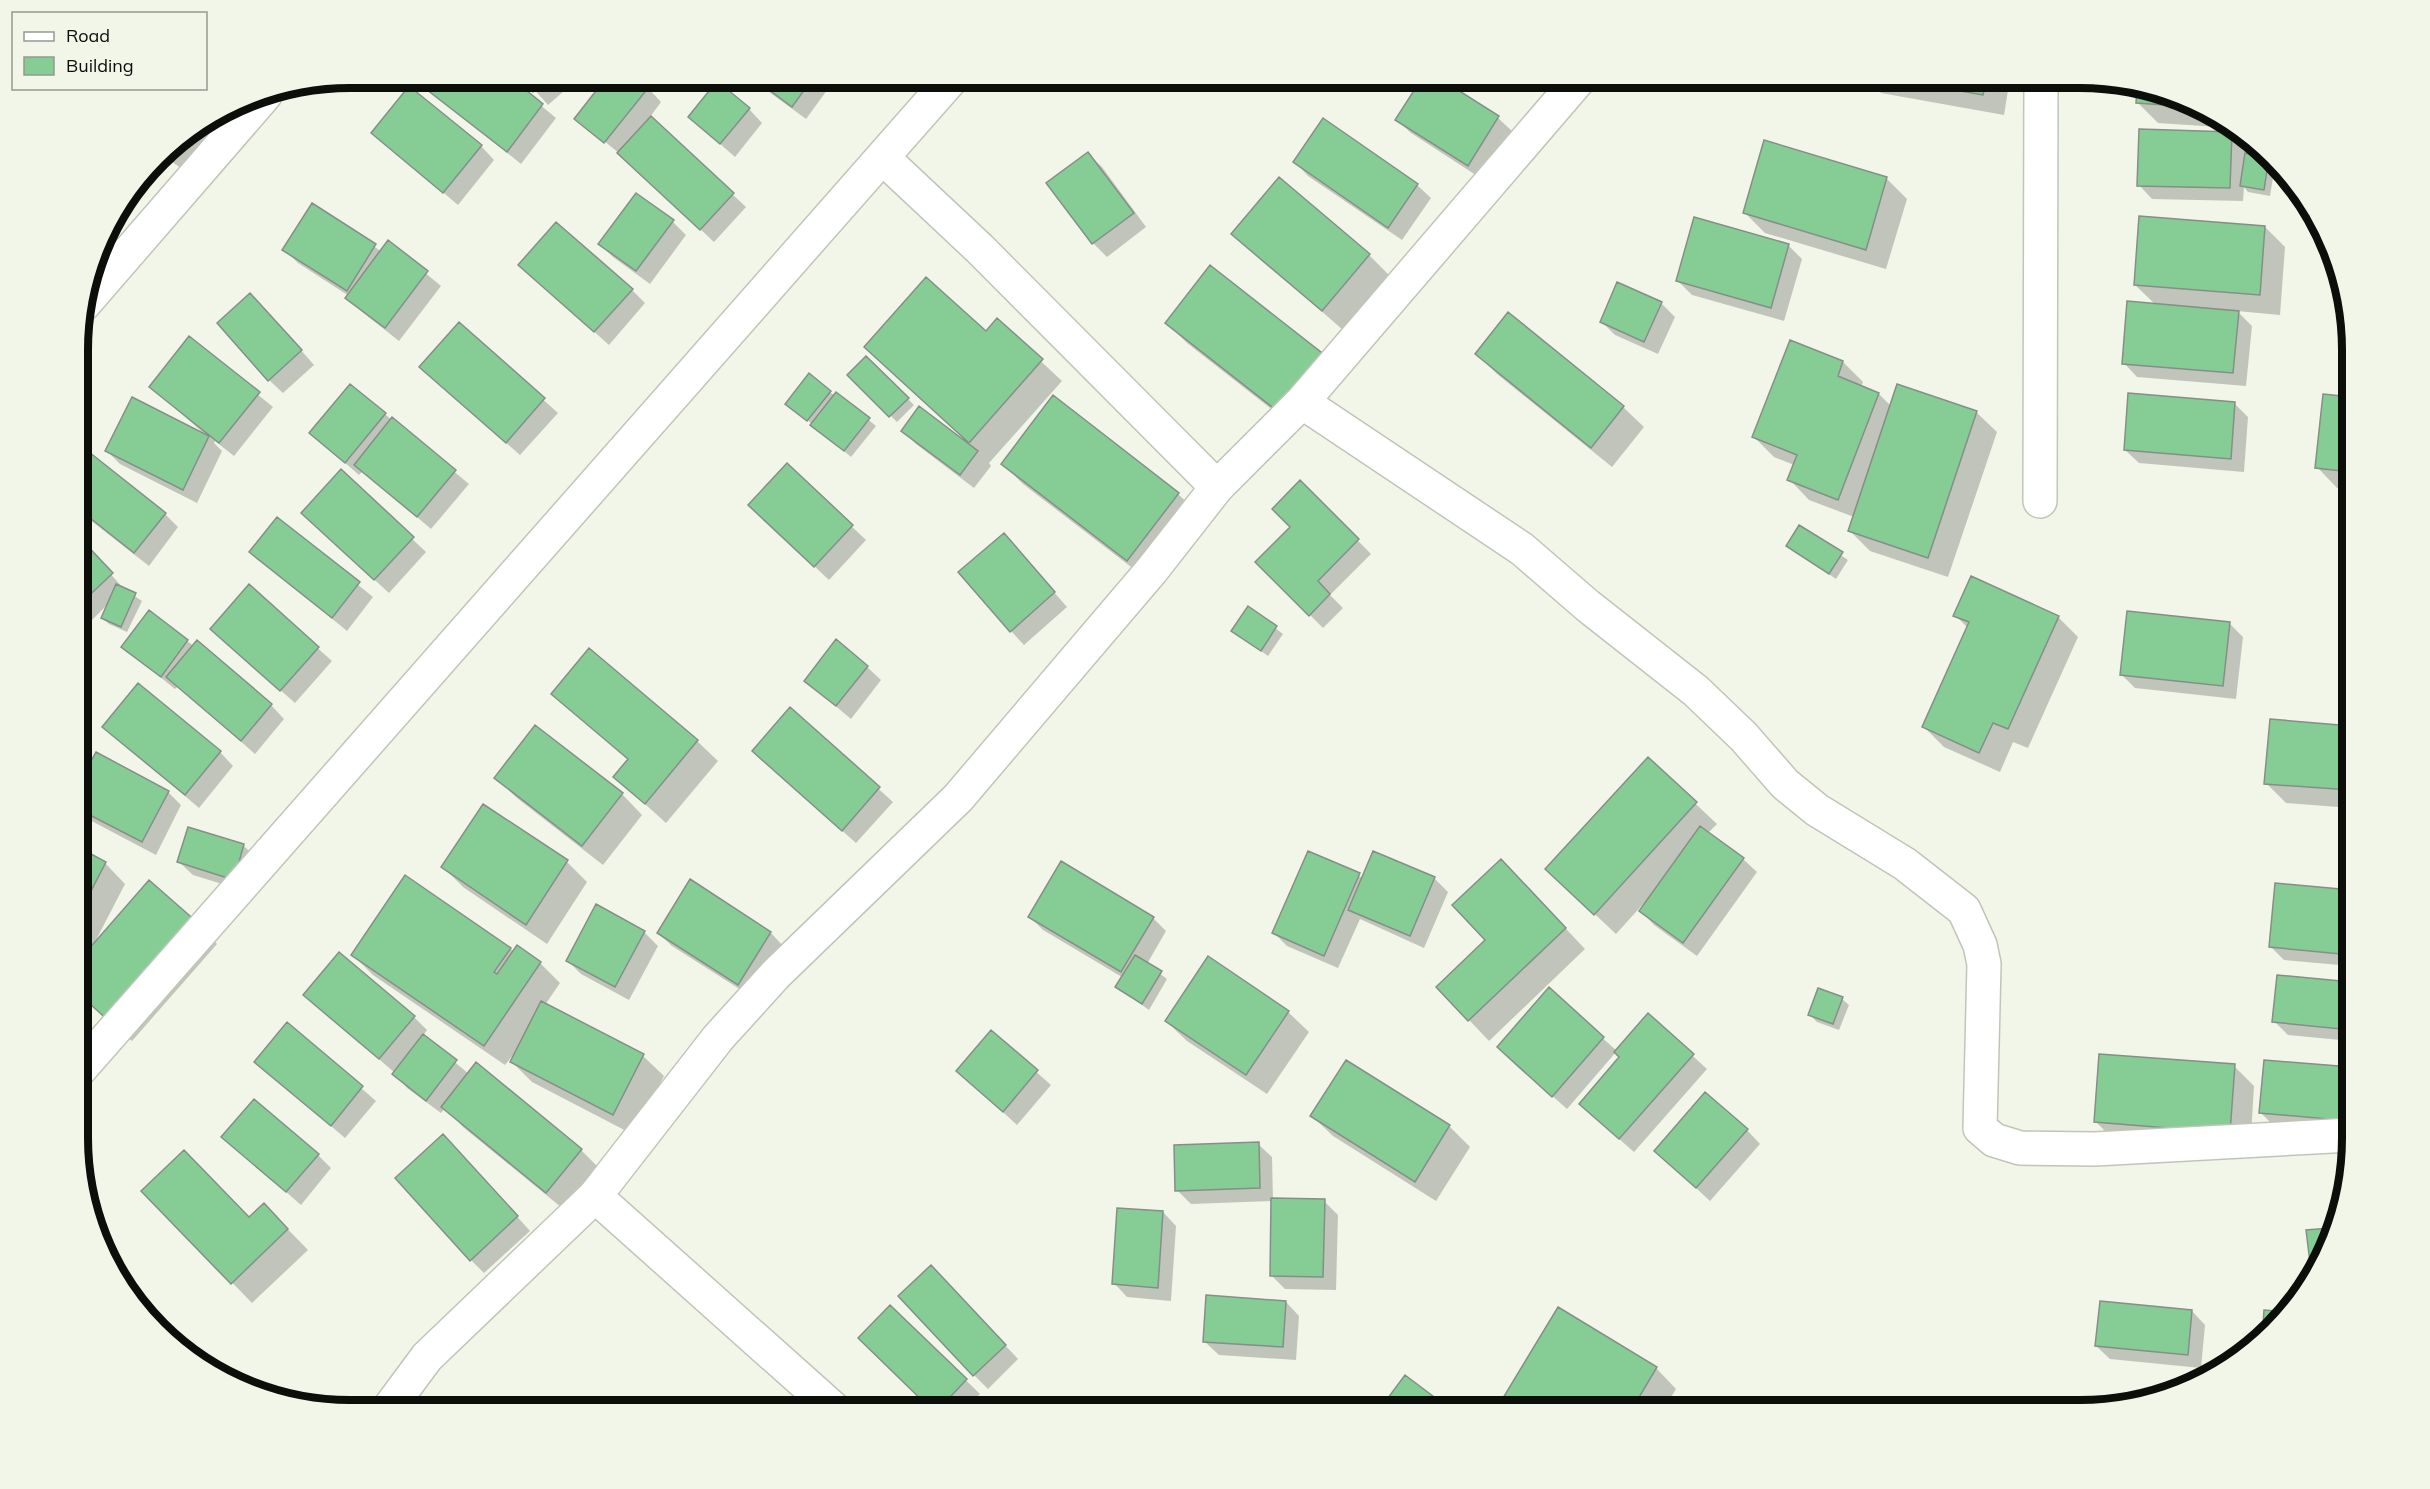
<svg xmlns="http://www.w3.org/2000/svg" width="2430" height="1489" font-family="Mulish,sans-serif">
<style>
.shadow{fill:#0003}
.building{fill:#86cd95;stroke:#858f87;stroke-width:1.5}
.lines{fill:none;stroke-linecap:round;stroke-linejoin:round}
.street-casing{stroke:#c0c5b8;stroke-width:36}
.street{stroke:#fff;stroke-width:33}
.rim{fill:none;stroke:#0c0e0a;stroke-width:8}
</style>
<rect width="100%" height="100%" fill="#f1f6e9"/>
<path class="shadow" d="M508,78l48,40 -35,46 -102,-82z
M524,78h55l-31,27z
M750,78h78l5,4 -27,37z
M1437,78l61,40 14,13 -30,48 -71,-46 -14,-13z
M1866,78h144l-6,37 -123,-22z
M2138,86l12,1 66,28 17,13 -75,-5 -21,-21z
M648,88l13,14 -11,15 96,90 -32,35 -94,-88 -44,-36z
M749,109l13,14 -27,34 -45,-40z
M217,117l-33,53 -21,-14 8,-10z
M373,133l108,13 13,14 -36,45z
M2231,133l14,14v7l23,5 7,6 -5,31 -22,-4 -4,-5 -1,14 -91,-2 -13,-14z
M1088,154l14,13 44,60 -39,30 -14,-14 -44,-60z
M1295,162l122,23 14,13 -29,42 -94,-64z
M1886,178l21,21 -21,70 -121,-36 -20,-20z
M313,205l69,47 6,-10 53,44 -42,55 -38,-30 -14,-13 2,-2 -51,-33 -14,-14z
M673,222l13,13 -36,49 -37,-27 -13,-13z
M2265,227l20,20 -5,68 -43,-4 15,15 -6,60 -109,-9 -13,-14 32,-58 -21,-20z
M1233,234l136,21 20,20 -46,55z
M1788,245l14,14 -18,62 -92,-26 -14,-14z
M520,265l112,25 13,13 -36,42z
M1210,267l111,87 20,20 -43,56 -111,-87 -20,-20z
M1661,303l14,14 -17,37 -43,-19 -14,-14z
M264,308l50,57 -31,28 -14,-13z
M1508,314l115,93 21,20 -32,40 -115,-93 -20,-20z
M998,321l64,60 -73,82 2,3 -17,22 -58,-44 -13,-13 66,12 -103,-96 120,-13z
M459,324l99,89 -38,42 -85,-75z
M189,338l84,69 -39,49 -19,-15 -1,2 8,8 -25,52 -77,-39 -13,-13 101,-14 -57,-50z
M866,358l48,47 -17,17 -48,-47z
M1843,362l20,20 -2,5 18,7 12,12 85,6 21,20 -49,145 -78,-26 -21,-21 5,-13 -45,-17 -20,-21 5,-14 -20,-8 -21,-21z
M351,386l118,98 -38,45 -68,-58 -4,4 -48,-42z
M830,392l5,4 2,-2 39,32 -25,31 -59,-50z
M2324,395l27,3v91l-14,-1 -20,-21z
M2234,403l14,14 -4,55 -105,-9 -14,-13z
M1003,464l175,30 21,20 -51,66 -125,-96z
M787,465l79,75 -37,40 -66,-62z
M80,466l85,48 13,13 -29,39 -69,-54z
M341,472l85,80 -37,41 -72,-66z
M1300,482l71,72 -41,41 13,13 -20,20 -66,-66 35,-35z
M277,519l96,78 -26,34 -96,-79z
M1799,527l49,33 -12,19 -49,-33z
M1004,535l63,72 -43,38 -13,-14z
M80,540l44,49 18,12 -15,31 -18,-8 -7,-6 7,-15 -17,17 -12,-12z
M249,587l83,74 -37,42 -69,-61z
M1248,608l35,26 -15,22 -35,-25z
M149,612l122,93 13,14 -29,35 -77,-68 -3,3 -52,-42z
M1955,615l103,2 20,20 -50,111 -15,-6 -13,30 -56,-25 -20,-20 44,-99z
M2229,623l14,14 -7,62 -101,-11 -14,-14z
M590,651l107,90 21,20 -52,62 -51,-46 13,-17 -75,-66z
M867,667l14,13 -30,39 -45,-38z
M790,709l103,93 -37,41 -89,-79z
M2271,721l80,6v81l-65,-5 -20,-20z
M104,727l116,25 13,14 -34,42z
M536,727l86,67 20,21 -39,50 -86,-67 -21,-20z
M1648,759l69,65 -9,9 35,26 14,13 -60,84 -43,-31 -13,-14 3,-8 -28,31 -48,-45z
M80,784l88,8 13,13 -25,50 -72,-38 -4,-4z
M484,806l83,56 20,20 -40,62 -84,-57 -20,-20z
M189,829l55,17 13,13 -9,33 -55,-17 -14,-13z
M80,850l25,13 20,21 -30,58 102,-18 20,20 -85,97 -52,-46z
M1309,853l54,25h71l14,14 -24,56 -64,-29 -22,49 -51,-22 -13,-13z
M691,881l80,52 13,14 -32,50 -80,-51 -14,-13z
M1521,881l64,68 -96,92 -51,-54 49,-47z
M2276,885l75,7v74l-67,-6 -14,-14z
M1030,917l123,1 13,13 -19,33 20,15 -18,31 -32,-23 5,-10 -79,-47z
M644,932l14,14 -29,54 -48,-26 -13,-13z
M510,949l30,14 20,20 -15,22 98,51 21,20 -30,59 -102,-53 -20,-20 8,-16 -15,19 -132,-90 -20,-20z
M2279,976l72,8v57l-63,-6 -14,-14z
M1549,990l68,61 31,-36 59,54 -73,83 -40,-35 27,-60 -5,-5 -49,57 -54,-48z
M305,995l109,22 13,13 -4,6 46,38 112,76 20,20 -34,42 -104,-85 -18,-19 -4,5 -34,-25 -12,-15z
M1842,999l7,6 -10,25 -22,-8 -7,-7z
M1288,1012l21,20 -42,62 -80,-53 -21,-20z
M287,1024l89,77 -31,37 -89,-76z
M991,1032l60,53 -34,40 -59,-54z
M1346,1062l103,64 21,21 -34,54 -103,-65 -21,-20z
M2265,1062l86,7v70l-70,-6 -20,-20z
M2234,1066l20,20 -4,66 -134,-10 -20,-20z
M1747,1130l13,14 -50,57 -40,-37z
M223,1137l95,18 13,13 -30,37z
M1258,1144l14,13 1,43 51,1 14,14 -2,75 -51,-1 -14,-14 2,-74 -82,3 -14,-14z
M456,1149l74,82 -46,42 -13,-13z
M143,1191l107,28 14,-14 44,45 -56,53z
M1163,1212l13,14 -5,75 -44,-4 -13,-14z
M945,1281l73,78 -30,30 -14,-14z
M1286,1302l13,14 -3,44 -77,-5 -14,-13z
M891,1307l89,87 -16,17h-29z
M2192,1311l13,14 -4,43 -91,-9 -14,-13z
M1656,1368l20,21 -13,22h-145l-13,-13z
M1441,1404l7,7 -67,-2z"/>
<path class="building" d="M420,78h91l32,26 -36,48 -90,-70z
M522,78h28l-17,14z
M606,78h31l12,9 -45,56 -30,-24z
M753,78h60l-21,29z
M1422,78h17l60,38 -31,50 -73,-46z
M1885,78h102l-4,17z
M717,81l33,27 -30,36 -32,-27z
M409,86l73,59 -39,48 -72,-60z
M2137,86l13,1 47,20 -61,-4z
M651,116l83,77 -34,37 -83,-77z
M1323,118l95,66 -30,44 -95,-66z
M2139,129l93,3 -2,56 -93,-2z
M1764,140l123,37 -21,73 -123,-37z
M1088,152l46,61 -42,31 -46,-61z
M2245,153l24,4 -5,33 -24,-4z
M1279,177l91,77 -48,57 -91,-77z
M636,193l38,27 -38,51 -38,-27z
M312,203l64,41 -29,47 -65,-41z
M2139,216l126,10 -5,69 -126,-10z
M1694,217l95,27 -18,64 -95,-27z
M556,222l77,67 -39,43 -76,-67z
M388,240l40,31 -43,57 -40,-30z
M1210,265l112,88 -45,58 -112,-88z
M926,277l60,54 11,-13 46,41 -74,84 -105,-96z
M1617,282l45,20 -18,40 -44,-20z
M250,293l52,57 -34,31 -51,-58z
M2127,301l112,10 -6,62 -111,-9z
M1508,312l116,94 -33,42 -116,-94z
M459,322l86,76 -39,45 -87,-76z
M189,336l71,56 -41,51 -70,-56z
M1790,340l53,21 -5,15 41,17 -41,107 -51,-20 10,-25 -45,-18z
M866,356l43,42 -20,19 -42,-42z
M809,373l22,18 -24,30 -22,-17z
M350,384l36,29 -41,50 -36,-30z
M1897,384l80,27 -49,147 -80,-27z
M836,392l34,26 -26,33 -34,-26z
M2128,393l107,9 -4,57 -107,-9z
M2323,394l28,3v75l-36,-4z
M1053,395l126,98 -52,68 -126,-97z
M132,397l77,39 -26,54 -78,-39z
M919,406l59,45 -18,24 -59,-44z
M392,417l64,53 -39,47 -63,-52z
M89,452l77,61 -32,40 -54,-43v-47z
M787,463l66,62 -39,42 -66,-62z
M341,469l73,68 -40,43 -73,-67z
M1300,480l59,59 -41,42 12,13 -21,22 -54,-54 35,-35 -18,-18z
M277,517l83,65 -28,36 -83,-66z
M1799,525l44,27 -14,22 -43,-28z
M1004,533l51,59 -45,40 -52,-60z
M80,538l33,35 -33,31z
M1971,576l88,40 -51,113 -15,-6 -14,30 -57,-26 47,-105 -16,-6z
M116,584l20,9 -15,34 -20,-9z
M249,584l70,63 -39,44 -70,-62z
M1248,606l29,20 -16,25 -30,-20z
M149,610l39,30 -27,37 -40,-30z
M2127,611l103,11 -7,64 -103,-11z
M836,639l32,27 -32,40 -32,-25z
M197,640l75,64 -31,37 -75,-64z
M589,648l109,92 -53,64 -32,-27 15,-18 -77,-65z
M138,683l83,68 -36,44 -83,-68z
M790,707l90,80 -38,44 -90,-80z
M2270,719l81,7v64l-87,-6z
M535,725l88,68 -41,53 -88,-68z
M96,752l73,39 -27,51 -62,-32v-29z
M1648,757l49,45 -103,113 -49,-46z
M483,804l85,56 -42,65 -85,-58z
M1700,826l44,32 -61,85 -44,-32z
M188,827l56,17 -10,36 -57,-18z
M80,848l26,14 -26,50z
M1308,851l52,22 -36,83 -52,-23z
M1373,851l62,26 -25,59 -62,-26z
M1501,859l65,69 -98,93 -32,-34 49,-47 -33,-35z
M1061,861l93,56 -33,55 -93,-55z
M405,875l106,73 -17,24 3,2 20,-29 24,17 -57,84 -133,-91z
M690,879l81,53 -33,53 -81,-52z
M149,880l49,43 -88,99 -30,-27v-36z
M2275,883l76,7v65l-82,-8z
M596,904l49,27 -30,56 -49,-26z
M339,952l76,64 -36,43 -76,-64z
M1135,955l27,16 -20,33 -27,-17z
M1208,956l81,55 -43,64 -81,-54z
M2277,975l74,7v48l-79,-8z
M1549,987l55,50 -52,60 -55,-50z
M1818,988l25,9 -10,27 -25,-9z
M541,1001l103,53 -31,61 -103,-53z
M1648,1013l46,41 -75,85 -40,-35 40,-47 -5,-5z
M287,1022l76,64 -32,40 -77,-64z
M991,1030l47,40 -35,42 -47,-41z
M423,1034l34,26 -31,41 -34,-27z
M2099,1054l136,10 -5,69 -136,-11z
M1346,1060l104,65 -35,57 -105,-66z
M2264,1060l87,7v54l-92,-8z
M476,1062l106,87 -36,44 -105,-86z
M1705,1092l43,37 -52,59 -42,-37z
M254,1099l65,55 -33,38 -65,-55z
M443,1134l75,82 -48,45 -75,-83z
M1259,1142l1,46 -85,3 -1,-46z
M184,1150l65,67 15,-14 24,26 -57,55 -90,-93z
M1271,1198l54,1 -2,78 -53,-1z
M1117,1208l46,3 -5,77 -46,-4z
M2330,1228l-15,47 -3,4 -6,-49z
M931,1265l75,80 -33,31 -75,-80z
M1206,1295l80,6 -3,46 -80,-5z
M2100,1301l92,9 -4,45 -93,-9z
M890,1305l77,74 -30,32h-4l-75,-73z
M1558,1307l99,60 -26,44h-107l-21,-13z
M2264,1310l23,2 -15,19 -10,8z
M1405,1375l37,28 -5,8 -58,-1z"/>
<g class="lines">
<g class="street-casing">
<path id="street" d="M883,158l97,91 237,238
M84,304l181,-209
M1302,402l220,147 66,57 108,85 48,46 41,47 32,26 88,54 59,46 16,35 4,19 -4,164 14,12 26,8 75,1 256,-14
M2040,501l1,-423
M80,1069l872,-991
M595,1196l241,215
M387,1411l40,-54 168,-161 123,-158 58,-64 182,-176 194,-228 65,-83 85,-85 278,-324"/>
</g>
<use href="#street" class="street"/>
</g>
<path d="M0 0H2430V1489H0ZM350 88H2080A262 262 0 0 1 2342 350V1138A262 262 0 0 1 2080 1400H350A262 262 0 0 1 88 1138V350A262 262 0 0 1 350 88Z" fill="#f1f6e9" fill-rule="evenodd"/>
<path class="rim" d="M350 88H2080A262 262 0 0 1 2342 350V1138A262 262 0 0 1 2080 1400H350A262 262 0 0 1 88 1138V350A262 262 0 0 1 350 88Z"/>
<rect x="12" y="12" width="195" height="78" fill="#f1f6e9" stroke="#959990" stroke-width="1.5"/>
<rect x="24" y="32" width="30" height="9" fill="#ffffff" stroke="#959990" stroke-width="1.5"/>
<text x="66" y="42" font-size="18" fill="#0c0e0a">Road</text>
<rect x="24" y="57" width="30" height="18" fill="#86cd95" stroke="#959990" stroke-width="1.5"/>
<text x="66" y="72" font-size="18" fill="#0c0e0a">Building</text>
</svg>
